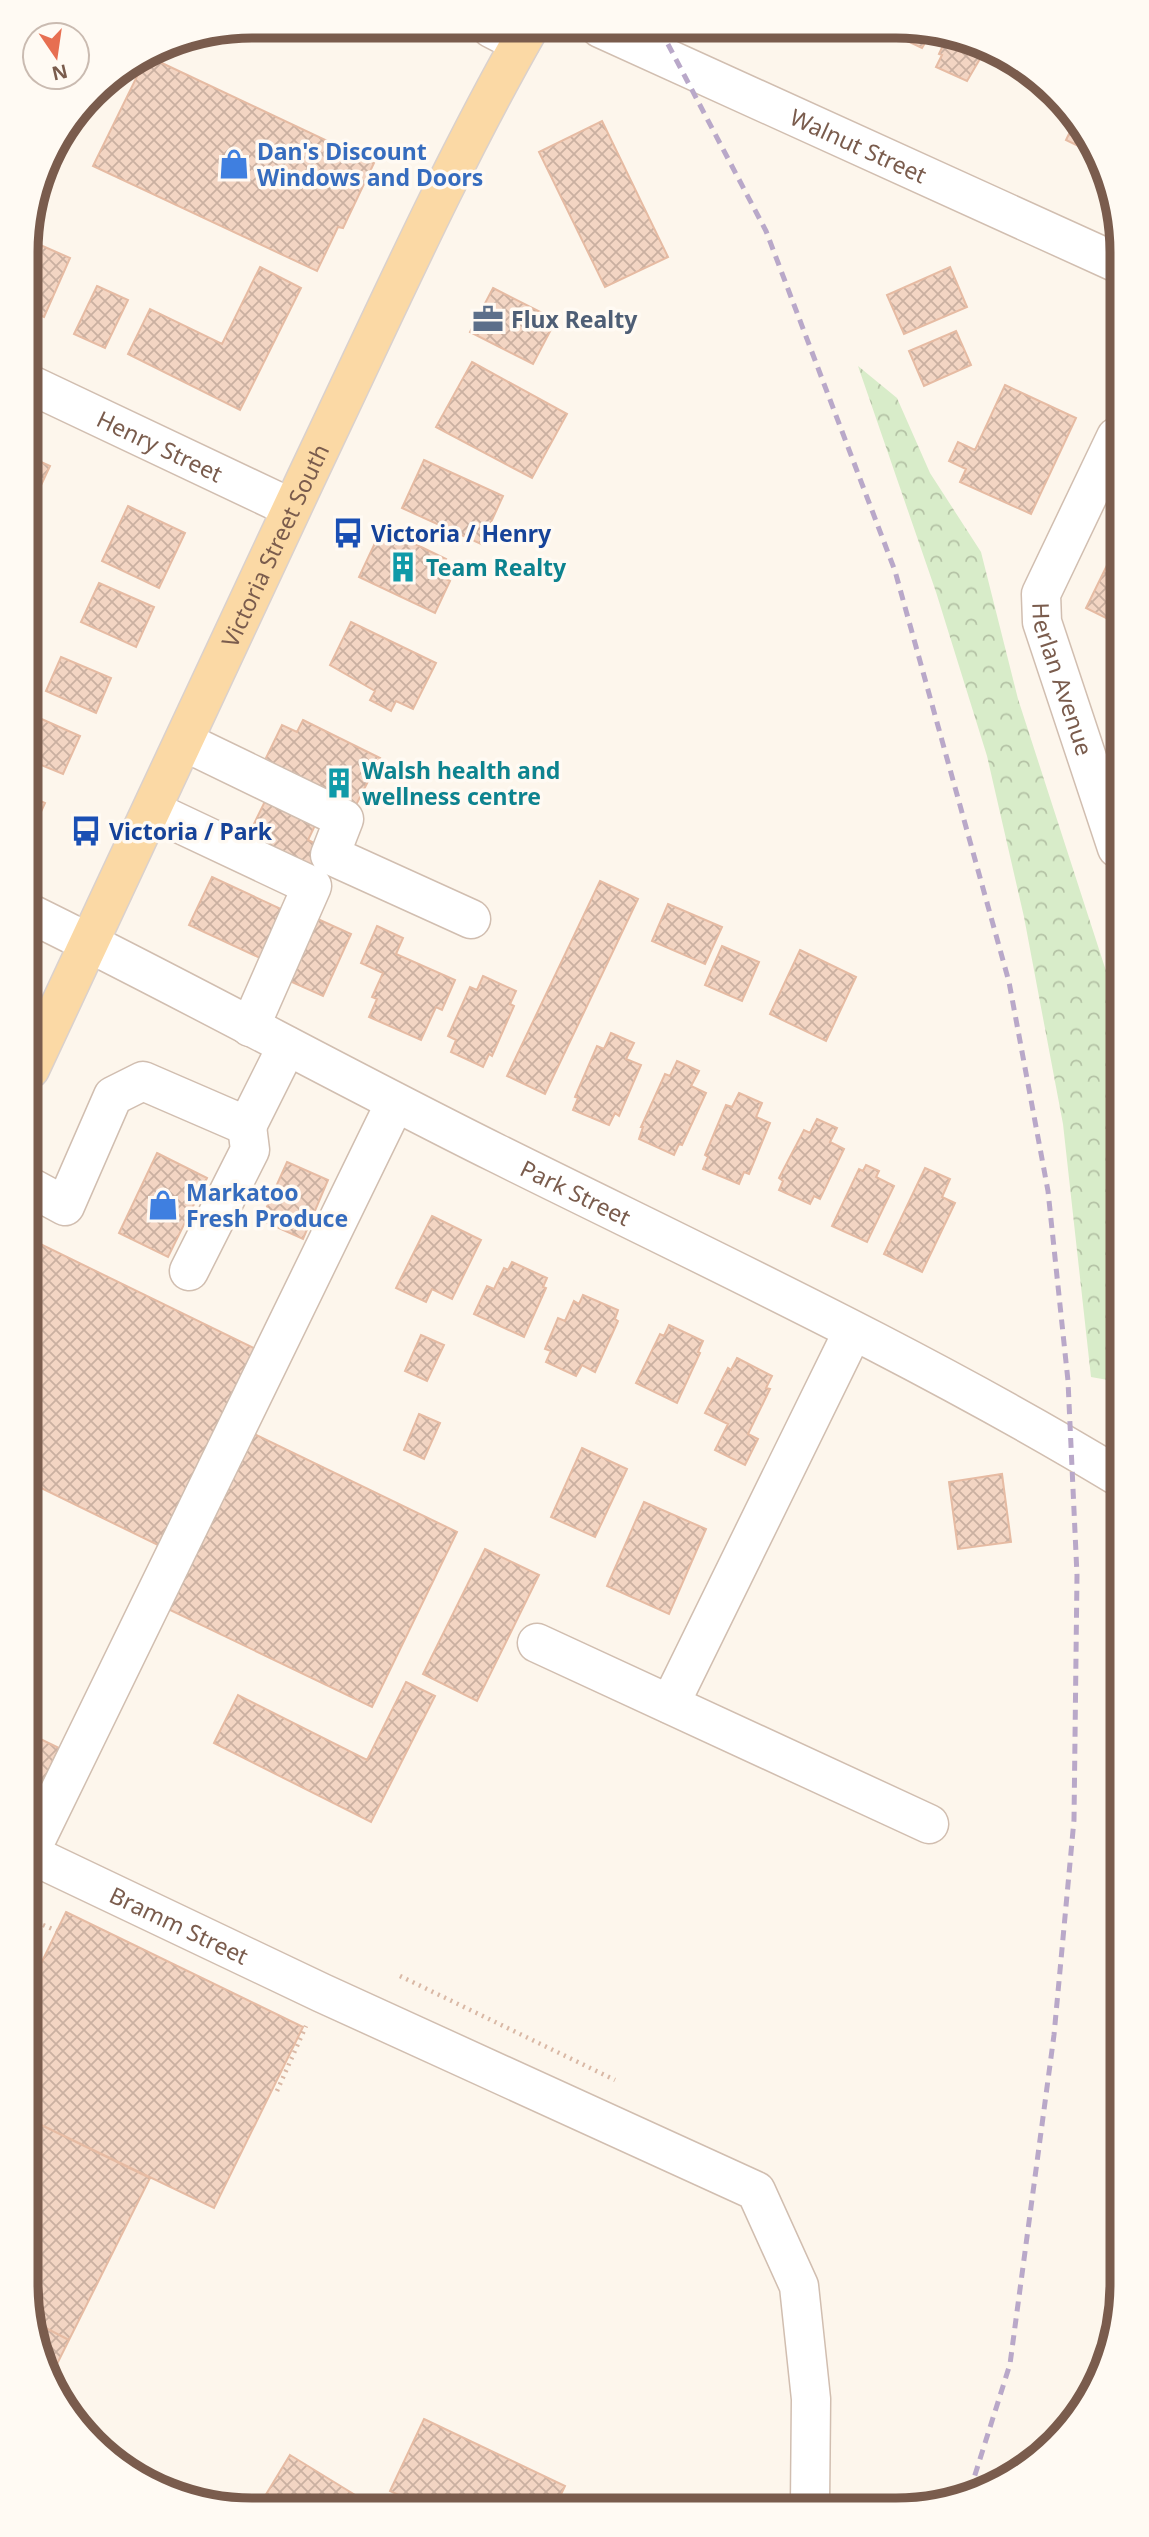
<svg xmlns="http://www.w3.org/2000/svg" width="1149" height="2537" font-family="'Noto Sans',sans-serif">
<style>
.forest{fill:url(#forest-crowns)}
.building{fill:url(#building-cross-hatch);stroke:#e6bba3;stroke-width:2}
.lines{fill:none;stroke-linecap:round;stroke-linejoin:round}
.minor-casing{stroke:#d1beb0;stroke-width:41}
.major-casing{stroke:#dad1cd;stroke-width:41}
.path{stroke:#d9b8a5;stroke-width:4.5;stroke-dasharray:2 5;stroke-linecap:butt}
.minor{stroke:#fff;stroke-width:38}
.major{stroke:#fbd9a5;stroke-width:38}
.rail{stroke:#b9a8c9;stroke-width:5;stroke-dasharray:10 7;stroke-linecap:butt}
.labels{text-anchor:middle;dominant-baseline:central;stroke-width:7;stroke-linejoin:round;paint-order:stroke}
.street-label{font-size:23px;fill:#7a5c4d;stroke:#fffaf3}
.shop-label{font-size:23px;font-weight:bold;fill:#366cbe;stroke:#fffaf3;text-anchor:start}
.service-label{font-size:23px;font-weight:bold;fill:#4e5e75;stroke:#fffaf3;text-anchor:start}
.transit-label{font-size:23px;font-weight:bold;fill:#164399;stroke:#fffaf3;text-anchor:start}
.culture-label{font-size:23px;font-weight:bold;fill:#0d838f;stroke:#fffaf3;text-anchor:start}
.rim{fill:none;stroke:#7a5c4d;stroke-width:9}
</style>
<defs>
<pattern id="forest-crowns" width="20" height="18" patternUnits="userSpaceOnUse" patternTransform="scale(1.75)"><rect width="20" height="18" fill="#d8ecc9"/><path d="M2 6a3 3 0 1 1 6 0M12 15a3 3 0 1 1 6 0" fill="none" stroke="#b4c2a5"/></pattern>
<pattern id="building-cross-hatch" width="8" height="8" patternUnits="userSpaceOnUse" patternTransform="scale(1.75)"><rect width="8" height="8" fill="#f3d5c3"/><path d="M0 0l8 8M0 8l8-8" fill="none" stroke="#cab0a1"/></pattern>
</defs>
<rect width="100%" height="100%" fill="#fdf6ec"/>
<path class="forest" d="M858,366l39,32 33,75 51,79 37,147 100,309v61l-8,133 9,95v85l-28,-5 -28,-253 -39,-207 -37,-161 -51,-164z"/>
<path class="building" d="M884,30h49l-11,18z
M948,35l36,17 -17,29 -31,-14 6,-12 -3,-1z
M147,56l227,107 -31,65 -5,-1 -21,44 -224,-105z
M1076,119l16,20 7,17 -33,-16z
M602,121l66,136 -63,30 -66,-135z
M38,244l32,14 -26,59 -17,-7v-41z
M260,267l41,21 -61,122 -112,-56 22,-45 72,35z
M950,267l17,40 -63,27 -17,-39z
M97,286l31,14 -23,48 -31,-14z
M493,288l63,32 -23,44 -63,-32z
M956,331l15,34 -47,21 -15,-35z
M472,362l95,52 -35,64 -96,-51z
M1005,385l71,33 -45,96 -71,-32 6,-13 -17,-8 9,-19 17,8z
M28,456l22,10 -22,47z
M424,460l79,36 -22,48 -79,-36z
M128,506l57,27 -26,55 -57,-27z
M382,528l64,31 -8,16 12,6 -15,32 -76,-36z
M1116,547v76l-30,-15z
M99,583l55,24 -18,40 -55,-25z
M351,622l85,41 -23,46 -17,-8 -5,10 -21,-11 5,-9 -45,-26z
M61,657l50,21 -15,35 -50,-22z
M28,713l52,23 -17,38 -34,-14z
M303,720l77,38 -24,47 -91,-45 17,-35 15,7z
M270,791l50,24 -12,25 16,8 -11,22 -43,-20 2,-4 -23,-12z
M29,796l16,7 -16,35z
M212,877l71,33 -23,48 -71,-33z
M600,881l38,18 -93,195 -38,-18z
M668,904l54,23 -17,37 -53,-23z
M311,916l40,18 -28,62 -40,-18z
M377,926l26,12 -7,16 59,26 -13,30 -6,-3 -15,33 -52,-23 8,-18 -5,-2 11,-24 -22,-10z
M722,946l37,16 -17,39 -37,-16z
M800,950l56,27 -30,64 -56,-27z
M483,976l33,15 -6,13 4,2 -22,50 -3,-2 -6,13 -32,-15 5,-12 -8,-4 22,-49 7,3z
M611,1033l23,10 -8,16 15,6 -22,51 -4,-3 -6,12 -36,-15 5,-12 -3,-1 22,-51 7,3z
M677,1061l22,10 -8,15 15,7 -24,52 -3,-1 -5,11 -35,-16 4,-12h-2l24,-53 5,2z
M739,1093l23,10 -6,14 14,6 -21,51 -5,-2 -5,12 -36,-15 5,-12 -3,-2 21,-50 6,2z
M817,1119l20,9 -7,14 14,7 -24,50 -6,-3 -4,8 -31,-14 4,-9 -4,-3 25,-48 6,3z
M157,1153l50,25 -39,79 -49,-24z
M287,1162l41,18 -25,59 -42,-19z
M866,1165l13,6 -3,6 18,9 -27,56 -35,-16 27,-57 4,2z
M925,1168l25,11 -8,18 13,6 -33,69 -38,-18z
M432,1216l49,24 -29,59 -20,-10 -6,13 -30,-14z
M30,1239l230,112 -96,197 -133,-65z
M512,1262l35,16 -4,9 3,1 -22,49 -50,-23 13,-28 7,3 10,-21 4,2z
M583,1295l35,15 -3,9 3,2 -23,51 -13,-7 -6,11 -30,-14 5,-11 -6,-2 13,-31 7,3 9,-20 5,3z
M669,1325l34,16 -5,11 2,1 -23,50 -41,-20 24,-49 4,2z
M421,1335l23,10 -17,36 -22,-10z
M737,1358l35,18 -6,12 4,1 -22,45 10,5 -13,26 -30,-15 13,-26 -23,-11 23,-45 3,2z
M419,1414l21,9 -16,36 -20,-9z
M252,1433l205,99 -85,175 -206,-99z
M582,1448l45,21 -32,68 -44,-20z
M1002,1474l9,68 -53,7 -9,-67z
M644,1502l62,27 -37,85 -62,-28z
M485,1549l54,26 -62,126 -54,-27z
M406,1682l29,14 -64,126 -157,-79 24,-48 129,65z
M32,1735l27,13 -27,58z
M66,1912l237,115 -89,181 -181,-87v-141z
M33,2121l117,57 -81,162 -35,-18z
M34,2322l35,18 -19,38 -16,-35z
M424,2419l141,67 -9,19h-136l-30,-14z
M290,2455l83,51h-114z"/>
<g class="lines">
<g class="minor-casing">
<g id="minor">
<path d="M491,28l29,15"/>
<path id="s1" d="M600,28l515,234"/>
<path id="s2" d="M27,383l264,125"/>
<path id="s3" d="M1116,437l-75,157 1,28 75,226"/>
<path d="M185,742l159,77 -14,36 141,64"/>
<path d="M153,811l159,75 -62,141"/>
<path id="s4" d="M29,913c157,77 310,162 467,240 209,104 423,203 623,324"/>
<path d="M30,1187l35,19 48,-110 30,-15 104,45 40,-80"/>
<path d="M189,1271l61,-121 -3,-24"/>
<path d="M537,1643l392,181"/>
<path d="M670,1704l183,-373"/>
<path d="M32,1848l363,-745"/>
<path id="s5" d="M32,1855l290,138 434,198 43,95 12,113 -1,105"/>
</g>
</g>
<g class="major-casing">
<g id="major">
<path id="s6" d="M30,1069c103,-216 202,-435 305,-652 62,-131 122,-263 194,-389"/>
</g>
</g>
<path class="path" d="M43,1925l14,6
M400,1976l215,104
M277,2091l29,-65"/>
<use href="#minor" class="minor"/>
<use href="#major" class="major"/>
<path class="rail" d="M660,29l106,202 129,340 114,411 39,209 20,190 9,194 -3,245 -20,215 -44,329 -42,133"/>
</g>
<defs>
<g id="shop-bare" transform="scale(2.415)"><path d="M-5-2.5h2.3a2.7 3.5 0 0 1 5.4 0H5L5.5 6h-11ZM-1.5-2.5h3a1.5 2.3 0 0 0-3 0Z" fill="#3f7fe0" stroke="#fffaf3" stroke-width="2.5" paint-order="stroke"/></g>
<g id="office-bare" transform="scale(2.415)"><path d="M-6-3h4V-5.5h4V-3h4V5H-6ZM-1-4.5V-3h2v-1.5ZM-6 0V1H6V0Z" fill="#5c6f8a" stroke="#fffaf3" stroke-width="2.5" paint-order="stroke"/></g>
<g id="bus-bare" transform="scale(2.415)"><path d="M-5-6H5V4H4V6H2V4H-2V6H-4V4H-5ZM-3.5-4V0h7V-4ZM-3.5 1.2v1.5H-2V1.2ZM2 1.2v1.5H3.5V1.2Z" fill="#1a4fb4" stroke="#fffaf3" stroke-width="2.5" paint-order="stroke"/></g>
<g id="building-bare" transform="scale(2.415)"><path d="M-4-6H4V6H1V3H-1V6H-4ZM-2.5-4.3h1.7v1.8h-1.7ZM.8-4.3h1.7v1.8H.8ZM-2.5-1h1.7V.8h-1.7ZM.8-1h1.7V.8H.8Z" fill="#0f9aa8" stroke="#fffaf3" stroke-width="2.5" paint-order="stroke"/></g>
</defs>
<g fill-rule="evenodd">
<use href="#shop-bare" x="234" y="164"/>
<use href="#office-bare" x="488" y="319"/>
<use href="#bus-bare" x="348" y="533"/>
<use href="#building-bare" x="403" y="567"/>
<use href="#building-bare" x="339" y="783"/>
<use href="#bus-bare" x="86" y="831"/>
<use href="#shop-bare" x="163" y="1205"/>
</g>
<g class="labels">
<g class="street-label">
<text stroke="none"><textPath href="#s1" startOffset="284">Walnut Street</textPath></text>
<text stroke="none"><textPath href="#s2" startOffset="147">Henry Street</textPath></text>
<text stroke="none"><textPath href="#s6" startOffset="578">Victoria Street South</textPath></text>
<text stroke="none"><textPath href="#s3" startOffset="262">Herlan Avenue</textPath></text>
<text stroke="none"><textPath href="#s4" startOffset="614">Park Street</textPath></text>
<text stroke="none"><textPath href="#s5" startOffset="163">Bramm Street</textPath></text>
</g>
<g class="shop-label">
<text x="257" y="151">Dan's Discount<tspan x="257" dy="26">Windows and Doors</tspan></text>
<text x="186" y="1192">Markatoo<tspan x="186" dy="26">Fresh Produce</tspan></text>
</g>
<g class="service-label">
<text x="511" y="319">Flux Realty</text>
</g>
<g class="transit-label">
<text x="371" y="533">Victoria / Henry</text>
<text x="109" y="831">Victoria / Park</text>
</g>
<g class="culture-label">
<text x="426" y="567">Team Realty</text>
<text x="362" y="770">Walsh health and<tspan x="362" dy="26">wellness centre</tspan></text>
</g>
</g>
<path d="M0 0H1149V2537H0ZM252 38H896A214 214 0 0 1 1110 252V2284A214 214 0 0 1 896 2498H252A214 214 0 0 1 38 2284V252A214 214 0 0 1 252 38Z" fill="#fffaf3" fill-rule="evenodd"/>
<path class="rim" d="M252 38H896A214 214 0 0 1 1110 252V2284A214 214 0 0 1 896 2498H252A214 214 0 0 1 38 2284V252A214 214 0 0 1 252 38Z"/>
<g transform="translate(56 56) rotate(167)"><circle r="33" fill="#fffaf3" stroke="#cabbb1" stroke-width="2"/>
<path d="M0-5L12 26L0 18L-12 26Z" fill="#e76f51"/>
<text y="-10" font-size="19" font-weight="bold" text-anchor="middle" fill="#7a5c4d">N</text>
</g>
</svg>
